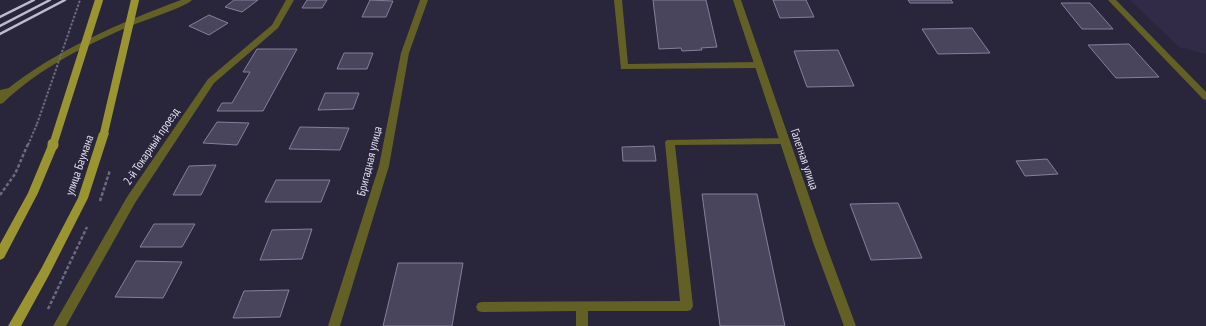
<svg xmlns="http://www.w3.org/2000/svg" width="1206" height="326" font-family="'PT Sans Narrow',sans-serif">
<style>
.built{fill:#312b48}
.building{fill:#49455d;stroke:#85809c}
.lines{fill:none;stroke-linecap:round;stroke-linejoin:round}
.path-far1{stroke:#6d6a7e;stroke-width:2;stroke-dasharray:2.5 1.5;stroke-linecap:butt}
.path{stroke:#6d6a7e;stroke-width:2.5;stroke-dasharray:3.5 2;stroke-linecap:butt}
.service{fill:#626025;fill-rule:evenodd}
.minor{fill:#626025;fill-rule:evenodd}
.tertiary{fill:#626025;fill-rule:evenodd}
.primary{fill:#9a9530;fill-rule:evenodd}
.rail{stroke:#bebccc;stroke-width:2.5}
.path-bridge{stroke:#6d6a7e;stroke-width:2;stroke-dasharray:2.5 1.5;stroke-linecap:butt}
.primary-bridge-far1{stroke:#9a9530;stroke-width:8}
.primary-bridge{stroke:#9a9530;stroke-width:11}
.labels{text-anchor:middle;dominant-baseline:central;stroke-width:3;stroke-linejoin:round;paint-order:stroke}
.street-label{font-size:12px;fill:#e0deed;stroke:#29253b}
</style>
<rect width="100%" height="100%" fill="#29253b"/>
<path class="built" d="M1130,0h76v54l-27,-7z"/>
<path class="building" d="M234,0h24l-16,12 -17,-5z
M307,0h20l-5,8h-20z
M370,0l23,1 -7,16h-24z
M653,0h53l11,47 -16,1 1,2 -20,1 -1,-3 -22,1z
M773,0h33l8,17 -34,1z
M908,0h43l2,3h-43z
M1061,3h29l23,26h-31z
M209,15l19,8 -19,12 -20,-9z
M972,28l18,25 -52,1 -16,-25z
M1129,44l30,33 -43,1 -28,-33z
M257,49h40l-34,62h-46l5,-8h10l18,-31h-7z
M838,50l16,36 -47,1 -13,-36z
M344,53h29l-6,16h-30z
M325,93h34l-6,16 -35,1z
M217,122l32,1 -12,22 -34,-2z
M300,127l49,1 -9,22 -51,-1z
M654,146l2,15h-33l-1,-14z
M1047,159l11,15 -33,2 -9,-15z
M216,165l-15,30h-28l16,-29z
M276,180h54l-9,22h-56z
M702,194h55l28,132h-65z
M898,203l24,55 -51,2 -21,-56z
M154,224h41l-13,23h-42z
M312,229l-10,30 -42,1 12,-30z
M136,261l46,1 -19,36 -48,-1z
M398,263h65l-11,63h-69z
M289,290l-9,27 -47,1 11,-27z"/>
<g class="lines">
<path class="path-far1" d="M28,145l9,-21"/>
<path class="path" d="M0,195l15,-21 13,-30
M100,201l10,-31
M48,309l39,-82"/>
<path class="service" d="M614,0h8l6,64 131,-2 4,3 -4,3 -138,1z
M9,88l4,3 -1,2 -12,3v-6z
M785,138l5,3 -5,3 -110,1 18,161 -2,4 -4,1h-99v15h-12v-15l-94,1 -4,-1 -2,-4 2,-4 4,-1 198,-1 -15,-159 2,-2z"/>
<path class="minor" d="M286,0h8l-16,28 -64,55 -79,120 -69,123h-13l74,-129 81,-118 64,-54z
M420,0h8l-19,53 -20,113 -49,160h-12l51,-160 22,-113z
M1108,0h8l90,92v8l-3,-1z"/>
<path class="tertiary" d="M181,0h11c-7,7 -47,20 -59,25 -45,19 -94,43 -130,78l-3,1v-8l5,-5c52,-42 115,-68 176,-91z
M733,0h8l85,245 30,81h-12l-30,-81z"/>
<path class="primary" d="M104,130l5,3 -21,65 -39,77 -28,51h-13l33,-57 37,-71 21,-65z
M53,142l5,3 -20,48 -34,65 -4,2v-16l28,-51 20,-48z"/>
<path class="rail" d="M0,17l34,-17
M0,26l50,-26
M0,34l65,-34"/>
<path class="path-bridge" d="M37,124l43,-124"/>
<path class="primary-bridge-far1" d="M104,133l31,-133
M53,145l46,-145"/>
<path class="primary-bridge" d="M53,145v-1"/>
</g>
<g class="labels">
<g class="street-label">
<text transform="translate(151 146) rotate(-56)">2-й Токарный проезд</text>
<text transform="translate(805 159) rotate(71)">Галетная улица</text>
<text transform="translate(369 161) rotate(-76)">Бригадная улица</text>
<text transform="translate(79 165) rotate(-71)">улица Баумана</text>
</g>
</g>
</svg>
